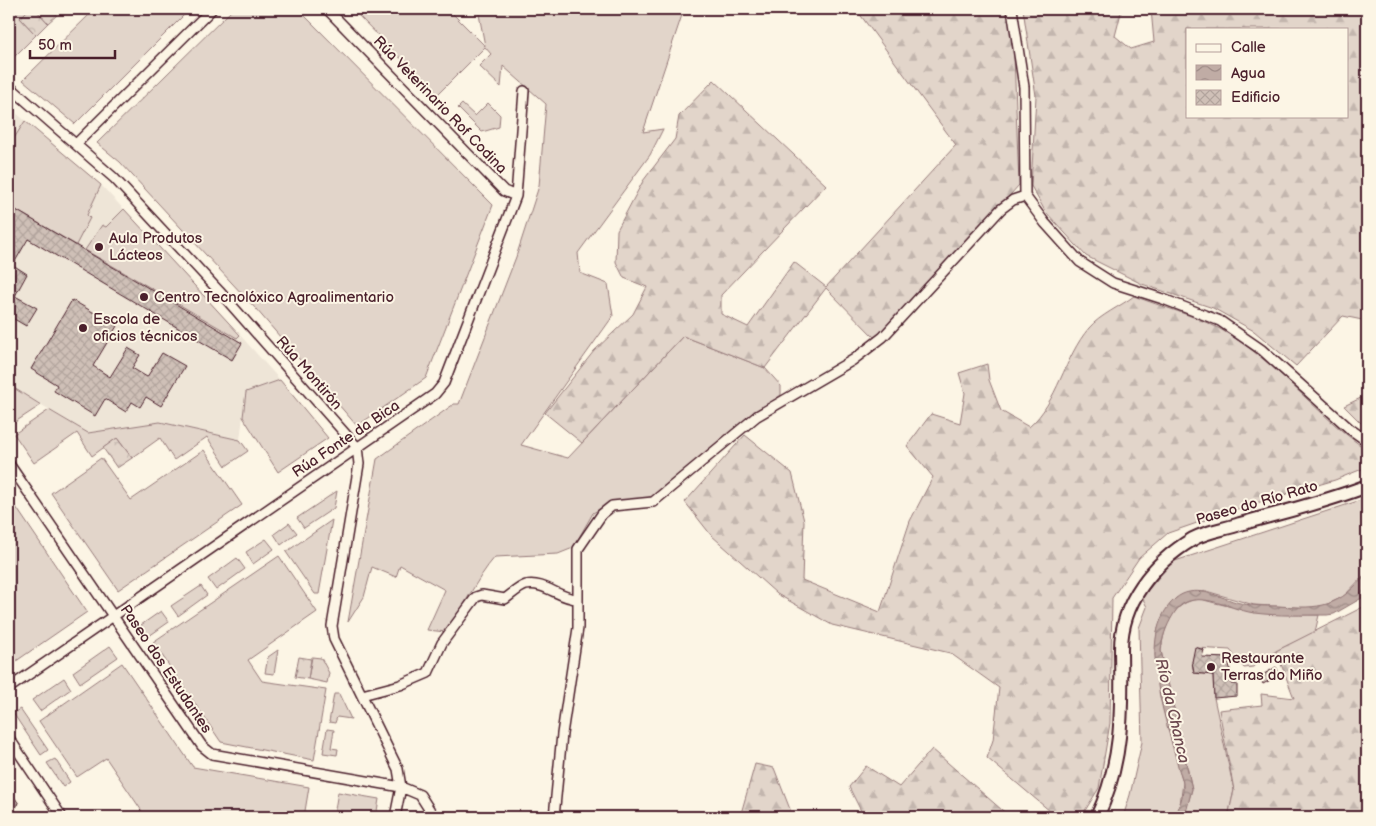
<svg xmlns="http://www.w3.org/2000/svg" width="1376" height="826" font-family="'Balsamiq Sans',sans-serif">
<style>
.built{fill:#eee5d7}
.grass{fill:#e2d5ca;stroke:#967a7a}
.forest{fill:url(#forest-firs);stroke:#967a7a;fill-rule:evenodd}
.park{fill:url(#park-crowns);stroke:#967a7a}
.water{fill:url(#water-waves);stroke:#917474}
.building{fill:url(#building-cross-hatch);stroke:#4a1f2b}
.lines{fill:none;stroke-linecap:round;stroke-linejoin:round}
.street-casing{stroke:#4a1f2b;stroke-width:12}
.secondary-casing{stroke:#4a1f2b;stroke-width:16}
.street{stroke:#fcf5e5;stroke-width:9}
.secondary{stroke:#fcf5e5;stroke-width:12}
.poi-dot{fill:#4a1f2b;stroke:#fcf5e5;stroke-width:2}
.labels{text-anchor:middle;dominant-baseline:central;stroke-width:4;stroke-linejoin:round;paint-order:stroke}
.street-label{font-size:15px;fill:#4a1f2b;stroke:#fcf5e5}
.poi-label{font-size:15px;fill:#4a1f2b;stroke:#fcf5e5;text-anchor:start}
.water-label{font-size:16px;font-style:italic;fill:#6d4950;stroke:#fcf5e5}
</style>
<defs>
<pattern id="forest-firs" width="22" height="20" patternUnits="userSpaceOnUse" patternTransform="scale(1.25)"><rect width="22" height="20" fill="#e2d5ca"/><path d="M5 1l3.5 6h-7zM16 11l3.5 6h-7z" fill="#c3b6ae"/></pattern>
<pattern id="park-crowns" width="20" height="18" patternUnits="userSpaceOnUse" patternTransform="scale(1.25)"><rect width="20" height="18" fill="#e2d5ca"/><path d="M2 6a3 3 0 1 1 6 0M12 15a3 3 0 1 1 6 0" fill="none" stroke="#c3b6ae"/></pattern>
<pattern id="water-waves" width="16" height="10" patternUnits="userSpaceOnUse" patternTransform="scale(1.25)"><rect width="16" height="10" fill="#c0aca5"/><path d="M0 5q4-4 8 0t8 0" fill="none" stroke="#9e8b87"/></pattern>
<pattern id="building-cross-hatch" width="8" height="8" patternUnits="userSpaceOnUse" patternTransform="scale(1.25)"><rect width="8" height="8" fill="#cfc0b7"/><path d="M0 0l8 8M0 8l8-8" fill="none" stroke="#b3a59e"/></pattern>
</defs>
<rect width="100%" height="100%" fill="#fcf5e5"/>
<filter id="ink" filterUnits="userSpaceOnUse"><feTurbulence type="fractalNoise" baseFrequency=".02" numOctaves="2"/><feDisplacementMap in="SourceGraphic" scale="10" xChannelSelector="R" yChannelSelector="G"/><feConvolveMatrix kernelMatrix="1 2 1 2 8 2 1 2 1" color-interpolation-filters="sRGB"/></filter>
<g filter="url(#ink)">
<path class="built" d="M9,107l92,78 114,122 65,73 -34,12 -6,48 -80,-18 -72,11 -79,-48z"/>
<path class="grass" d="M9,9h20l-9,9 16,17 -27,27z
M35,9h15l7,6 -9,8z
M95,9l94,1 -114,114 -52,-44z
M233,9h65l195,196 -67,173 -69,48 -101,-117 -136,-147 -23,-19z
M352,9h96l37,37 -7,-37h206l-41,123 20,-3 -13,26 -72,98 2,20 28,11 5,32 -92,129 47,13 115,-122 82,32 16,18v9l-39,27 -51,48 -33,25 -29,7h-18l-18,11 -20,35 -15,6 -63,3c-19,22 -31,51 -49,75l-19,-2 18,-40 -45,-25 -4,12 -24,-10 -8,30 -16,25 29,-163 77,-55h5l57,-147 23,-71 7,-82 -43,-38 -2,21 -22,-21 12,-12 -6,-7 -48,48z
M488,103l12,12 -1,12 -17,5 -24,-24 4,-4 13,12z
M25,121l76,64 -14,30 3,3 -14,27 -67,-39v-60z
M124,209l116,126 -3,3 -152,-88 17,-25 4,2z
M280,380l48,58 -50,34 -35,-55 3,-25z
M9,385l32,20 -32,21z
M49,410l39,23 72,-11 80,18 8,11 -22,15 -19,-29 -33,23 -14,-22 -28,20 -15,-20 -25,18 -15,-23 -43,30 -20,-29z
M204,450l38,55 -124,85 -67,-97 50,-35 30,42z
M337,491l-3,17 -30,20 -7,-10z
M1367,498v74l-24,25 -20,9 -14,2 -55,-3 -48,-14 -30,7 -10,13 -9,20 -2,24 6,45 22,83 -3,21 -6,13h-51l7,-22 12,-53 -3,-114 8,-21 -5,-10 30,-35z
M16,507l71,105 -78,54v-154z
M332,520l-13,74h-4l-29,-42z
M289,523l8,10 -16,12 -7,-11z
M266,539l8,10 -21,15 -7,-12z
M279,556l38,56 -69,48 14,21 64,9 -12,70 -93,-18 -68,-100z
M237,558l8,11 -29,21 -8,-11z
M201,586l6,9 -29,21 -7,-10z
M1200,599c39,11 79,16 119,16l-4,17 -39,19 -23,16 -9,1 -14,-18 -34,-2 -4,14 2,11 19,2 1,23 20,92 -6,27h-44l8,-28 -31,-138c3,-25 12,-50 39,-52z
M161,611l8,11 -20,14 -8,-11z
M110,646l8,11 -38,26 -7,-11z
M278,650l-4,24 -9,-1 3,-16z
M312,657l9,1 8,15 -2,10 -19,-4z
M122,663l71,104 116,20 -5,30h-158l-40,-59 -29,19 -38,-56z
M64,678l7,11 -31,22 -8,-11z
M334,694h5l12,25 -14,-2 -2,6 -6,-1z
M20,709l28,41 -7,5 -28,-42z
M327,729l7,1 -3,18 7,1 -1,6 -14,-2z
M55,759l15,23 -7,5 -16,-24z
M338,792l41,7 -3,18 -42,-2z"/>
<path class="forest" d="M856,9h151l6,21 6,155 -83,93 -61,60 -49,-50 -61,80 -82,-32 -101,107 -37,-30 49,-62 39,-37 14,-27 -23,-9 -8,-16 1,-32 26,-49 32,-42 4,-23 35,-36 112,105 -105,110v19l27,13 46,-65 32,25 130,-142z
M1023,9h99l-7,27 16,13 23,-7 -3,-33h216v312l-24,-5 -47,50 -42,-35 -41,-23 -71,-24 -56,-28 -41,-45 -14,-25 5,-90zM1187,29h160v87h-160z
M1134,296c28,11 60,19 86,33 56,31 95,85 147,121v17l-32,13 -89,26 -78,27 -29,25 -27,40 -2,125 -11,65 -18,29h-24l-70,-59 6,-18 6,-52 -49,-35 -118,-28 -55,-31 -66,-59 -26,-33 60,-67 47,38 12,48 -2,59 78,32 30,-91 23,-44 -26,-31 24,-32 29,9 5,-30 -6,-20 28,-9 2,16 12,31 28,16c29,-25 35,-70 60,-99 11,-13 32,-22 45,-32z
M1367,395v34l-23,-23z
M1367,605v212h-139l6,-27 -15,-80 43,-5 -1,-11 33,4 -18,-47z
M932,749l78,68h-146l-15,-30 17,-21 33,21z
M755,764l19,4 19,49h-53z"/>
<path class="park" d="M29,9h6l13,14 -12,12 -16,-17z
M117,438l15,20 -15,10 -14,-20z
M299,657l12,2 -3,20 -13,-2z"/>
<path class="water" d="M1367,572v23l-33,19 -7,1c-24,0 -49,1 -73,-2 -27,-4 -64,-29 -81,2 -7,12 -11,22 -12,36l31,138 -7,27 -11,1c5,-10 10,-21 9,-33 0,-6 -4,-12 -5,-18 -11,-45 -44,-130 -3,-167 18,-16 42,-3 61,3 14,4 28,4 42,4 43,3 61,2 89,-34z"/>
<path class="building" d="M9,206l233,137 -10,17 -204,-121 -15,26 14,9 -12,22 22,12 -11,18 -17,-10z
M72,300l45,26 -24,40 17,11 18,-29 12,7 -8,13 15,9 15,-24 23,13 -24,40 -15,-9 -6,10 -8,-5 -6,10 -21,-13 -10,17 -41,-25 3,-6 -26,-16z
M1195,647l9,3 -2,7 27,1 2,26h6v12l-23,2 -1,-23 -19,-2 -2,-11z
M1276,667l4,8 -17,9 -4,-7z
M9,789l10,15 -10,7z"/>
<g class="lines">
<g class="street-casing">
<path id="street" d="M327,9l177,182 12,5
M1012,9l12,78 1,109 20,27 35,39 33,21 50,16 57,22 42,29 88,79 17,12
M9,86l105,92 105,113 138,156 2,17 -27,162 2,13 64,130 3,18 -6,30
M76,144l136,-135
M9,464l193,282 10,8 189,33 19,8 14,22
M9,688l426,-294 9,-11 72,-187 8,-105
M362,695l38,-10 28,-12 14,-30 34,-46 6,-2 23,4c6,-4 14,-12 21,-14 18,-4 34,14 51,14
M9,738l53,79
M554,817l8,-83 16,-106v-79l24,-35 10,-8 41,-4 104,-86 96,-56 30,-23 118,-128 12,-9 12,-4"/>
</g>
<g class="secondary-casing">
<path id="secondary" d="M1097,817c26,-55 25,-106 24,-166 -1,-48 33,-89 72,-112 14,-8 33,-10 47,-15 43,-12 86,-22 127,-38"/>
</g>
<use href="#street" class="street"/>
<use href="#secondary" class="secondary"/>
</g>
</g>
<g class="poi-dot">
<circle cx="99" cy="247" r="5"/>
<circle cx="144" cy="297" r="5"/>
<circle cx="83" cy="328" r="5"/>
<circle cx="1211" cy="667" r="5"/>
</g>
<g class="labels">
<g class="street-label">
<text transform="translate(440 105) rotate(46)">Rúa Veterinario Rof Codina</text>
<text transform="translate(309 373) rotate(49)">Rúa Montirón</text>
<text transform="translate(346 439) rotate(-34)">Rúa Fonte da Bica</text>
<text transform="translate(1257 503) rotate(-16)">Paseo do Río Rato</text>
<text transform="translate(166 669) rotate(56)">Paseo dos Estudantes</text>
</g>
<g class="poi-label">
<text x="109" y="238">Aula Produtos<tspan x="109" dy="17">Lácteos</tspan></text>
<text x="154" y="297">Centro Tecnolóxico Agroalimentario</text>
<text x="93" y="319">Escola de<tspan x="93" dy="17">oficios técnicos</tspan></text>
<text x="1221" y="658">Restaurante<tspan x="1221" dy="17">Terras do Miño</tspan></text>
</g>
<g class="water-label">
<text transform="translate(1172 711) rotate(77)">Río da Chanca</text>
</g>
</g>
<rect width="1376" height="826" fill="none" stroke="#fcf5e5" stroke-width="30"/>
<rect x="15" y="15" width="1346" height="796" fill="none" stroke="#4a1f2b" stroke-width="2" filter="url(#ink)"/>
<rect x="1186" y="28" width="162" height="90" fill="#fcf5e5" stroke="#b59f9b"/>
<rect x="1196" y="44" width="25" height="8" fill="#fcf5e5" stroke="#b59f9b"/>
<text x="1231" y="52" font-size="15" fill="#4a1f2b">Calle</text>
<rect x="1196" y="65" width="25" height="15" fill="url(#water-waves)" stroke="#b59f9b"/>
<text x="1231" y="78" font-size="15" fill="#4a1f2b">Agua</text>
<rect x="1196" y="90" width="25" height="15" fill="url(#building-cross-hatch)" stroke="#b59f9b"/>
<text x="1231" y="102" font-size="15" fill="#4a1f2b">Edificio</text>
<path d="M30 50v8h85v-8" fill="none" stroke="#4a1f2b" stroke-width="2.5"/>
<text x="38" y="50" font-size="15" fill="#4a1f2b" stroke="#fcf5e5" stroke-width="4" paint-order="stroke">50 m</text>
</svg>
